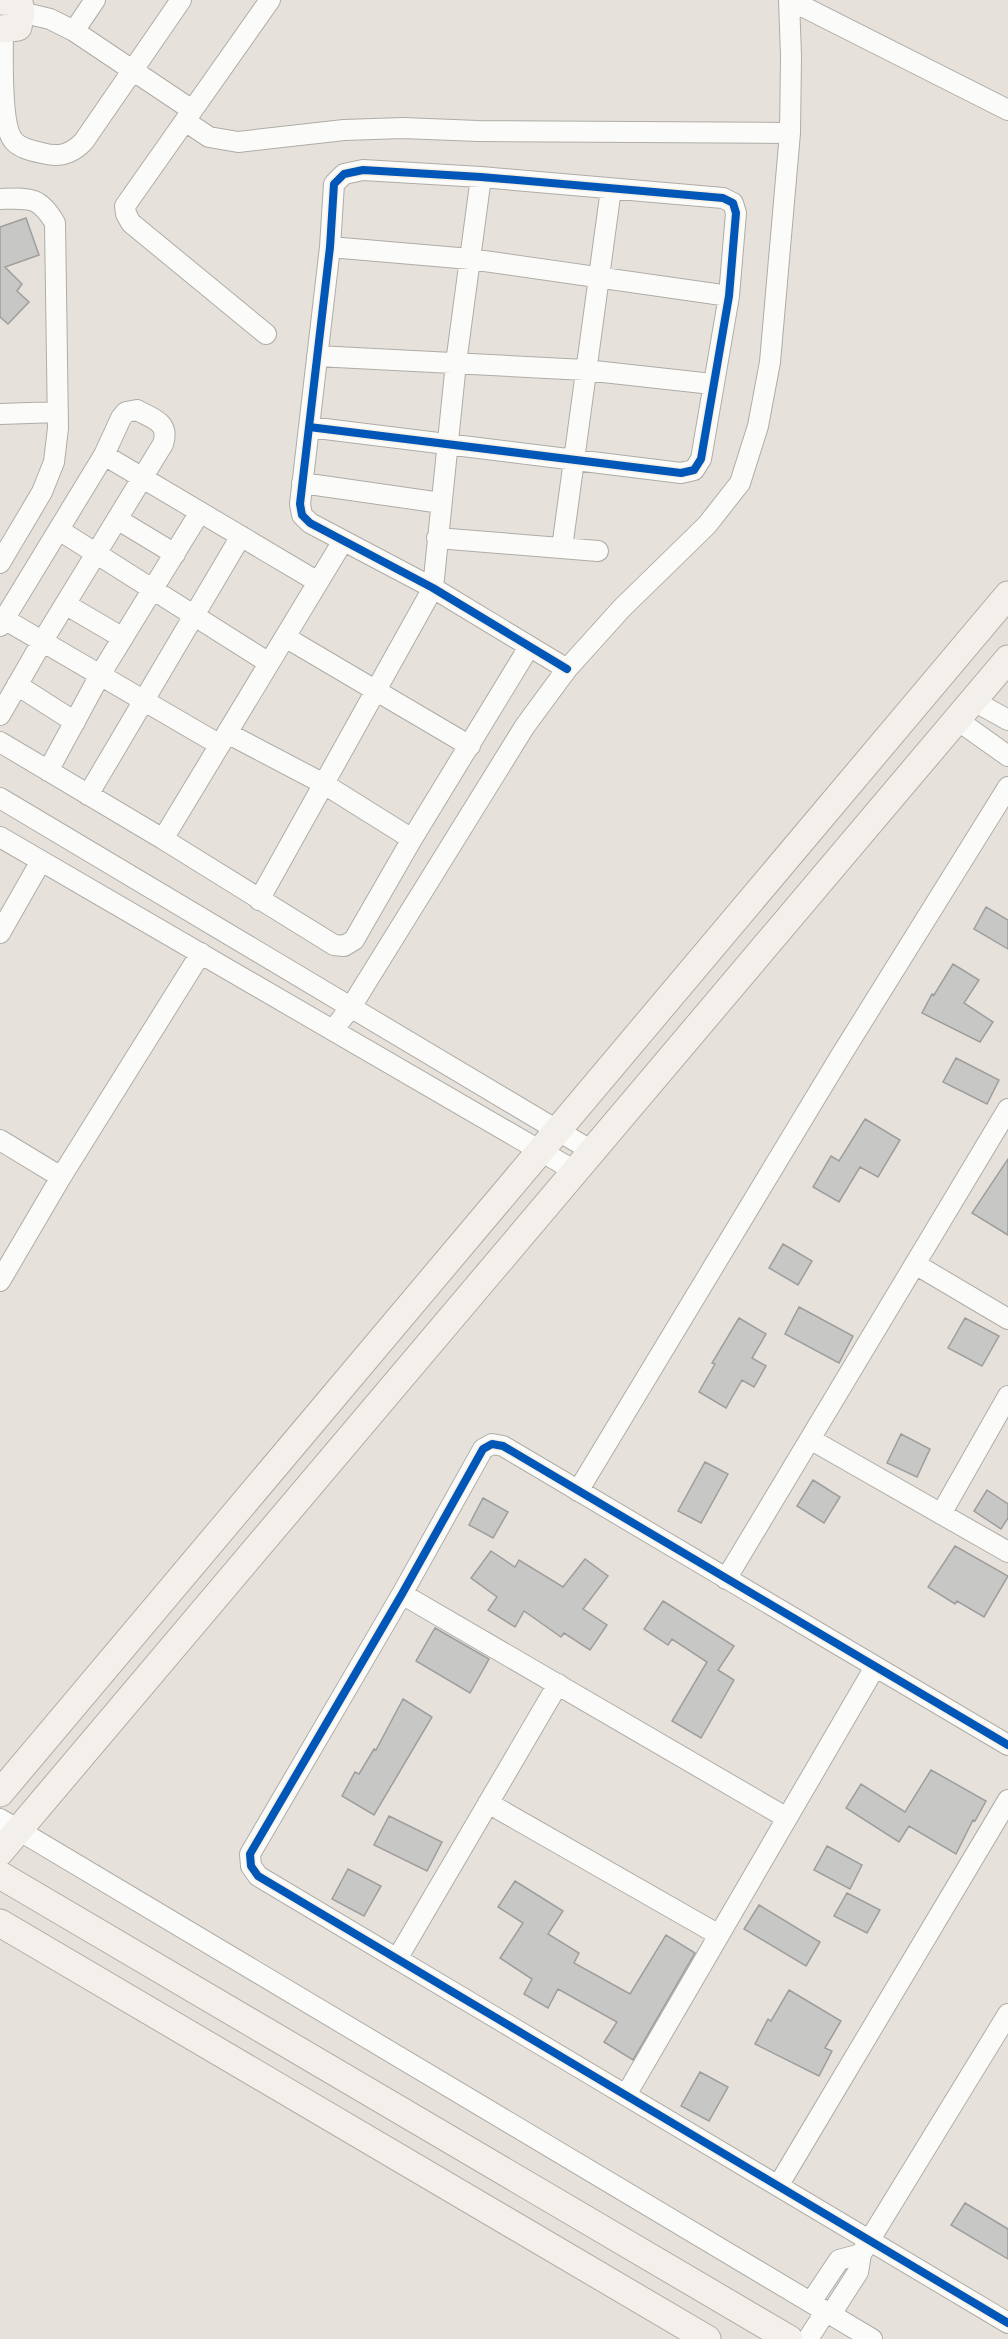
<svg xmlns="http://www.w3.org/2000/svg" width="1008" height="2339" font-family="Merriweather,serif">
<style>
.building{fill:#c7c7c6;stroke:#9d9e9d;stroke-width:1.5}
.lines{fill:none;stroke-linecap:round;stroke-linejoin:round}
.street-casing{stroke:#afaca6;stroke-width:22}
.secondary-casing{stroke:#afaca6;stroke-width:29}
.street{stroke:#fbfbfa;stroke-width:20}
.secondary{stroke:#f3f0eb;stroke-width:27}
.cycleway-casing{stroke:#f8f0e3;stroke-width:11}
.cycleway{stroke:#0057b8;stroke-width:8}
</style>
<rect width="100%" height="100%" fill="#e6e2db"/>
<path class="building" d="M26,218l13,37 -34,12 17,17 -5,7 12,11 -21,22 -8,-7v-90z
M986,907l22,13v29l-34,-20z
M953,964l26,16 -15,23 29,19 -13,20 -58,-29 10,-19 2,1z
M956,1058l43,22 -12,24 -44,-22z
M865,1119l35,21 -22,37 -18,-10 -21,35 -26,-15 18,-31 8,5z
M1008,1159v76l-36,-22z
M783,1244l29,17 -14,24 -29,-17z
M799,1307l54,29 -14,27 -54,-29z
M739,1318l27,16 -14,24 14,8 -12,21 -12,-7 -16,28 -27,-16 16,-28 -3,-1z
M965,1318l34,18 -17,30 -34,-18z
M901,1434l29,15 -13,28 -30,-14z
M705,1462l23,12 -27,49 -23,-12z
M813,1480l27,17 -16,26 -27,-17z
M987,1490l21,14v14l-7,11 -27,-18z
M483,1498l25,14 -15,26 -24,-13z
M955,1546l53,30 -24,41 -27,-16 -2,3 -27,-17z
M491,1551l24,16 4,-7 44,27 22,-28 23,17 -25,33 24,16 -17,25 -26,-17 -3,4 -37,-26 -9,16 -27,-17 9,-13 -26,-19z
M663,1601l71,45 -16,24 16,10 -33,58 -29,-17 35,-59 -35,-23 -4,6 -24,-16z
M435,1628l54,31 -19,34 -54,-32z
M403,1699l29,18 -58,98 -32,-19 13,-24 4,2 15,-25 2,1z
M931,1770l55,31 -11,20 -2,-1 -17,34 -47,-28 -10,16 -53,-34 15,-24 44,28z
M389,1816l53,26 -15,29 -53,-26z
M827,1846l35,19 -12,24 -36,-19z
M348,1869l33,17 -17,30 -32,-17z
M515,1881l48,30 -15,23 31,19 -5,10 56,31 36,-59 29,18 -62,107 -29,-18 13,-20 -59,-33 -10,19 -24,-14 8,-15 -32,-21 23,-35 -25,-16z
M847,1893l33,17 -13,23 -33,-17z
M759,1905l61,37 -14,24 -62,-37z
M789,1990l52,31 -16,27 7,3 -13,25 -64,-32 13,-25 3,2z
M700,2072l28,15 -19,34 -28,-15z
M965,2203l43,26v30l-57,-34z"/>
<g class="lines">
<g class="street-casing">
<path id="street" d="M790,0l218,110
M21,12l29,7 24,12 118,79
M3,28c0,23 -3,96 10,112 6,8 19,11 29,13 17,5 30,1 42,-12l97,-141
M74,31l21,-31
M185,121l24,16 29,5 106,-12 59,-2 75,3 312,2
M0,199c30,-1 39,-3 55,24l3,205 -4,34 -12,30 -42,71
M330,247l140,12 259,37
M266,334l-135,-111 -5,-9 -1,-8 145,-206
M317,356l268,14 127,14
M0,414l58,-2
M309,427l372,46 13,-3 7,-11 28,-163 7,-83 -3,-10 -10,-5 -242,-21 -118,-7 -19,4 -10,10 -4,63 -30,257 2,11 8,8 123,65 134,81
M104,455l214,127
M302,483l139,20
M117,519l58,35
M59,530l210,133
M437,538l161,13
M343,541l-180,298 171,106 10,1 10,-6 58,-101 117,-192
M562,548l49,-359
M65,604l58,34
M4,619l216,126
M0,626l104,-171 17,-37 5,-6 11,-2c16,9 33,12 26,34l-121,198 -42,73
M285,637l185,109
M17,685l58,37
M972,700l36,20
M956,719l52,37
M227,733l97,51 88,55
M0,742l163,97
M48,771l52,-96 100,-163
M88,795l153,-259
M0,798l592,353
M0,837l575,334
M259,900l174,-312 23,-225 25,-186
M0,933l41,-72
M333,1030l18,-23 174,-281 42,-57 55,-61 85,-83 33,-42 18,-57 12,-64 20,-229 1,-77 -2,-56
M0,1140l61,37
M915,1264l93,55
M0,1281l61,-104 140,-224
M810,1439l198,113
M578,1491l262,-434 168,-270
M941,1514l67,-118
M726,1579l282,-470
M402,1594l385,224
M1008,1745l-505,-299 -11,-2 -9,5 -81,145 -152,260 1,12 7,10 750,447
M488,1803l231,132
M0,1819l872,520
M397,1959l161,-275
M626,2095l249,-428
M778,2186l230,-386
M811,2302l28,-42 22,-6
M831,2314l27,-42 3,-18 147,-240
M808,2339l18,-28"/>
</g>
<g class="secondary-casing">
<path id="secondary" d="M0,1l19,1 2,10 -3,15 -18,2
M0,1793l1008,-1198
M0,1852l1008,-1193
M0,1875l789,464
M0,1923l707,416"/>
</g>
<use href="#street" class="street"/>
<use href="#secondary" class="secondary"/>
<g class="cycleway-casing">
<path id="cycleway" d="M309,427l372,46 13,-3 7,-11 28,-163 7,-83 -3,-10 -10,-5 -242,-21 -118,-7 -19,4 -10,10 -4,63 -30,257 2,11 8,8 123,65 134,81
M1008,1745l-505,-299 -11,-2 -9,5 -81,145 -152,260 1,12 7,10 750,447"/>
</g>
<use href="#cycleway" class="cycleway"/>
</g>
</svg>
